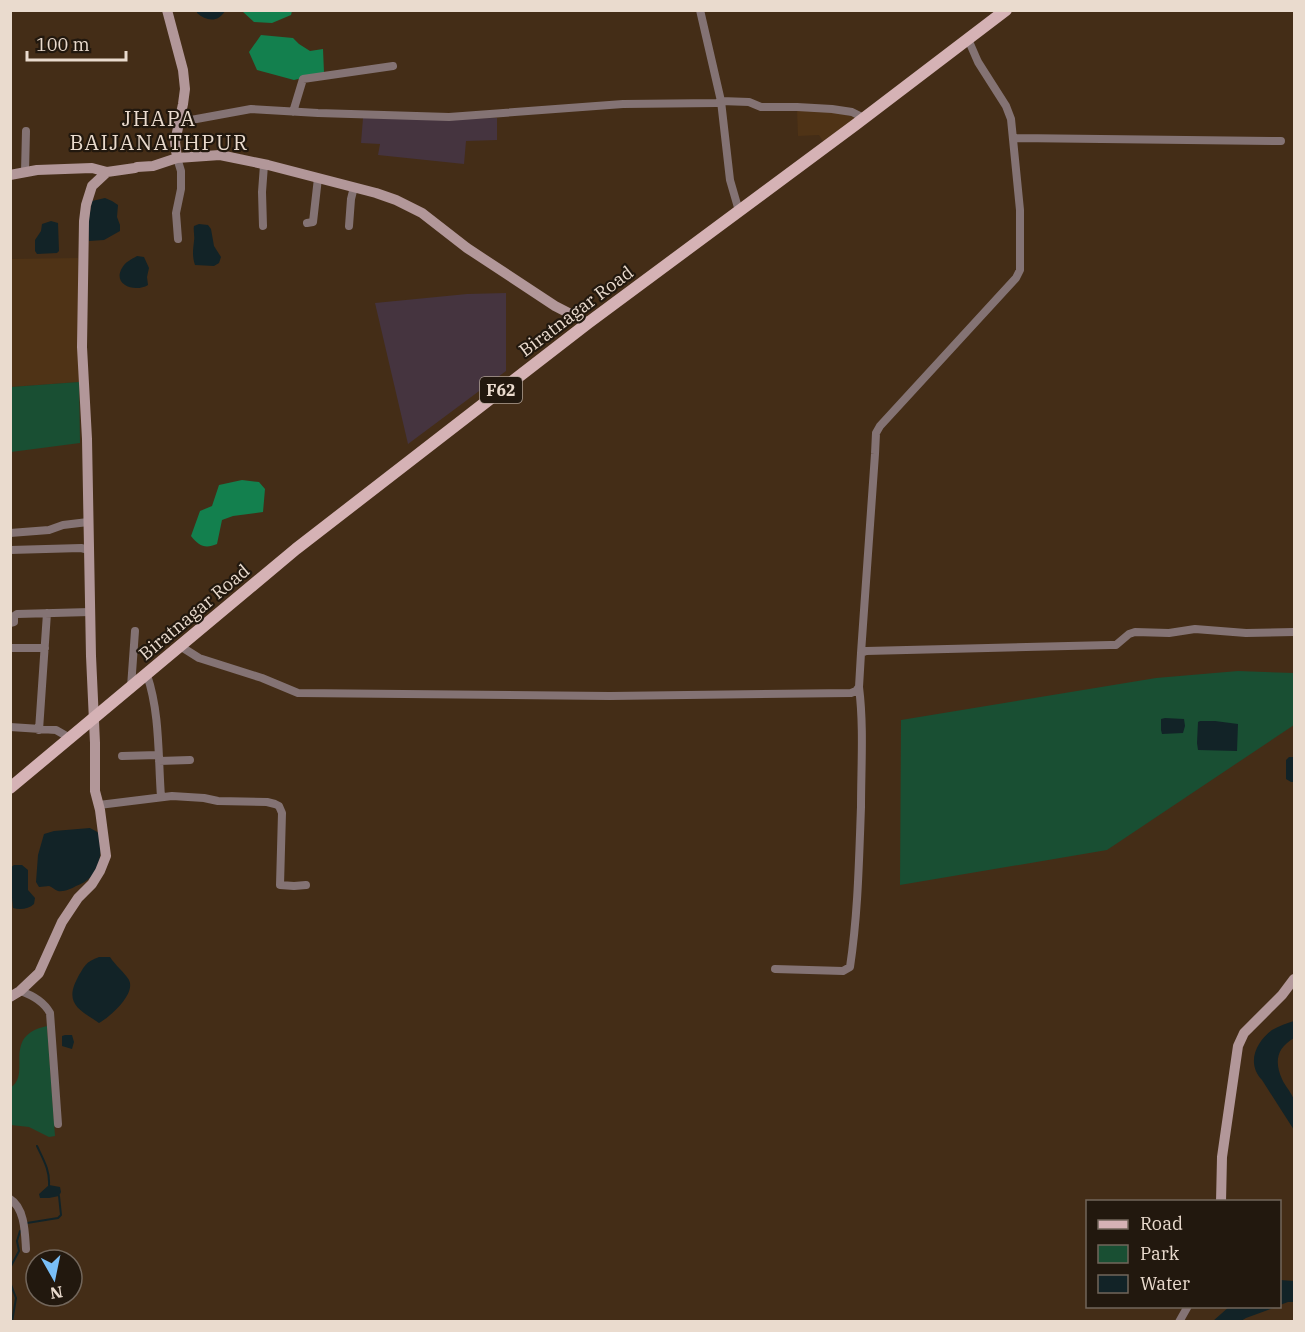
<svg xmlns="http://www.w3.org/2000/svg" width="1305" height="1332" font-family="'IBM Plex Serif',serif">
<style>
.built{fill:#4f3316}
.industrial{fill:#45343f}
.green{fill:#194f33}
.forest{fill:#13804e}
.water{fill:#122327}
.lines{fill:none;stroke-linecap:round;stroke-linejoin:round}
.stream{stroke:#122327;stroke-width:2}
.street{stroke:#847374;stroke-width:8}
.secondary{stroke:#b29799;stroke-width:10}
.primary{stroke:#d5b2b5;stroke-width:12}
.labels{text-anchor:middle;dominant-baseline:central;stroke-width:4.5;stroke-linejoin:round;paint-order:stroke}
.shield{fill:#22180e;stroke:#aea094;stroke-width:1.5}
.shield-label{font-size:16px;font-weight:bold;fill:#eadbce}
.street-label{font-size:18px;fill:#eadbce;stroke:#22180e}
.quarter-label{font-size:21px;letter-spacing:1.5px;fill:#eadbce;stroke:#22180e}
</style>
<rect width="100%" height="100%" fill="#442d17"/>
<path class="built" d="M797,109l37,3 24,6 -34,25 -5,-8 -21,1z
M78,258l1,124 -68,5v-128z"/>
<path class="industrial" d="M363,118l50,1 84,-1v22l-31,1 -2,23 -86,-9 2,-11 -19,-1z
M506,293v78l-98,73 -33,-141 92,-9z"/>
<path class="green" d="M79,382l1,61 -69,9v-65z
M1238,671l56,2v52l-187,125 -207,35 1,-165 255,-42z
M47,1026l8,110 -6,1 -20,-10 -18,-2 -1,-37c23,-14 -10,-52 37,-62z"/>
<path class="forest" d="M242,11h50l-1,4 -19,8 -18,-1z
M261,35l32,3 6,6 11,7 13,-2 1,24 -30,7 -37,-10 -8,-18z
M242,480l17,2 6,7 -2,23 -30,4 -11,4 -5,24c-12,5 -18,2 -26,-8l9,-25 12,-5 7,-21z"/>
<path class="water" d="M197,11l28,-1v1c-7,12 -19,10 -28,2z
M105,198l7,3 6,4 -1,12 3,8v6l-16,9 -15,1 -1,-17 4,-23z
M51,221l7,2 1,28 -2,2 -20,1 -2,-3v-11l6,-9 1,-7z
M199,224l9,1 3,4 3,17 7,11 -2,6 -5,3 -19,-1c-3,-9 -2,-15 -1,-24 1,-5 -1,-10 0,-15z
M137,256l7,1 5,11 -2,9 1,8c-13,8 -36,0 -26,-17 3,-6 10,-9 15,-12z
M1165,718l19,1 1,7 -2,7 -21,1 -1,-4v-11z
M1200,721h15l23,3 -1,27 -39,-1 -1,-7 1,-21z
M1289,757h5v25h-3l-5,-3v-19z
M90,828l11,6c0,23 0,43 -25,52 -5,3 -12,6 -18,5 -3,-1 -6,-4 -9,-5 -3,0 -6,1 -10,1l-3,-5 2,-27 6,-21 10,-3z
M14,865h8l6,5v20l7,8 -1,6c-5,5 -14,6 -21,4l-2,-21 -1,-19z
M99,957h11c5,8 14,15 19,23 7,14 -19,37 -30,43 -21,-14 -35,-20 -21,-46 7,-12 8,-15 21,-20z
M1294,1021v17c-17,10 -20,23 -12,41 3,7 10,14 12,21 3,9 1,21 0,30l-32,-50c-16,-17 -6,-38 10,-50 7,-4 15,-7 22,-9z
M65,1035h7l2,7 -2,7 -10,-3v-10z
M49,1185l11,2 1,5 -2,4 -10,2h-9l-1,-4z
M1280,1280l14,1v21h-6l-8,3z
M1230,1306h46v1l-30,11 -5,3h-28z"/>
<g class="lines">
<path class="stream" d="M37,1146c6,13 13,24 12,39
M27,1223l31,-5 3,-3 -2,-19
M10,1268l9,-17 -2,-10 3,-10
M10,1282l6,16 -4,24"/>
<path class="street" d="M700,10l21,91 9,79 9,31
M293,112l10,-33 90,-13
M180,122l71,-13 67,4 131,4 174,-13 94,-1 4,-2 28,1 12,5h36l35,2 20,3 12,6
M1014,138l267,3
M177,158l4,13v18l-5,24 2,26
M25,172l1,-41
M307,223l6,-1 5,-44
M263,226l-1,-34 2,-27
M349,226l2,-27 3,-12
M10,533l39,-3 14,-5 25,-3
M10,550l71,-2 8,2
M10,623l4,-1v-6l3,-2 73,-2
M180,646l19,12 63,20 36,15 312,3 241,-3 5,-2 3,-4 2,-34 5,-2 244,-6h6l13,-11 6,-2 34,1 26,-4 51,4 48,-1
M10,648h35
M861,653l14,-199 1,-21 4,-7 136,-148 4,-8v-60l-9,-91 -5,-13 -28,-44 -10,-23
M147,675c13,38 11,81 14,122
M131,687l4,-56
M10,727l46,3 14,8
M39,730l8,-117
M122,756l36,-1
M159,761l31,-1
M99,805l73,-9 32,2 14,3 49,1 8,2 4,2 3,7 -2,72 14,1 12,-1
M775,969l68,2 7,-4c8,-53 9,-107 11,-160 0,-40 3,-80 -2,-120
M20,991c12,4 24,11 30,22l8,111
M10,1199c15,9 15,35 16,50
M1179,1322l9,-16"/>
<path class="secondary" d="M167,10l16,60 2,19 -2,15 -8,38 2,16
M10,175l27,-5 55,-2 15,4 28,-4 2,-1 16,-1 24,-8 43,-3 48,10 108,28 20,7 26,13 45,35 88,58 33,17
M10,997l10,-6 19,-18 23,-51 16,-24 14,-14 8,-13 6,-15 -6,-46 -5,-19v-48l-4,-87 -4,-217 -5,-92 2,-126 2,-16 6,-19 15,-14
M1221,1202l1,-45 16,-111 6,-13 38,-38 12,-16"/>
<path class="primary" d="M10,788l286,-239 292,-226 267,-198 151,-115"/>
</g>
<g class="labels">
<rect class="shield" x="480" y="377" width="42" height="26" rx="4.5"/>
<g class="shield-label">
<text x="501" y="390">F62</text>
</g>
<g class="street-label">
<text transform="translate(576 311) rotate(-37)">Biratnagar Road</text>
<text transform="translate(194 612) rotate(-40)">Biratnagar Road</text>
</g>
<g class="quarter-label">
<text x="159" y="118">JHAPA<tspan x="159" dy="24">BAIJANATHPUR</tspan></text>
</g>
</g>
<rect width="1305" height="1332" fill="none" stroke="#eadbce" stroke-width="24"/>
<rect x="1086" y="1200" width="195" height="108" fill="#22180e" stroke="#72665b" stroke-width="1.5"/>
<rect x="1098" y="1220" width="30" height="9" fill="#d5b2b5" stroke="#72665b" stroke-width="1.5"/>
<text x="1140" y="1230" font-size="18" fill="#eadbce">Road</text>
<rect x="1098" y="1245" width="30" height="18" fill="#194f33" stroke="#72665b" stroke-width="1.5"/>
<text x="1140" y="1260" font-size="18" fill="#eadbce">Park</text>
<rect x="1098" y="1275" width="30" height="18" fill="#122327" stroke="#72665b" stroke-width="1.5"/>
<text x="1140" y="1290" font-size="18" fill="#eadbce">Water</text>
<g transform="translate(54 1278) rotate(171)"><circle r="28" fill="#22180e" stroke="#72665b" stroke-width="1.5"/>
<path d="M0-4.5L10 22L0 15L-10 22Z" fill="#79bff8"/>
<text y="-9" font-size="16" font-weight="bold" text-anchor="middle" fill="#eadbce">N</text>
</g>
<path d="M27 51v9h99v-9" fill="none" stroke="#eadbce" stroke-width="3"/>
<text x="36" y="51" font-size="18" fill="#eadbce" stroke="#22180e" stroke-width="4.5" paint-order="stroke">100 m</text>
</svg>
